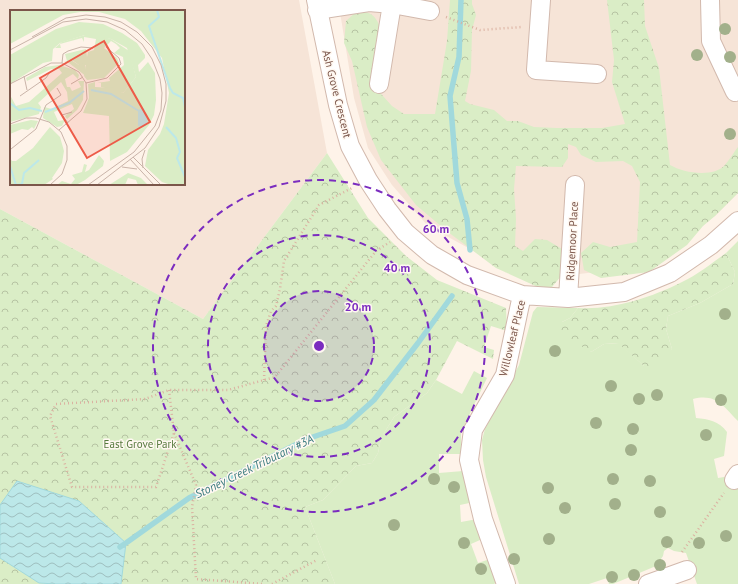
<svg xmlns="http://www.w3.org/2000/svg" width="738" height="584" font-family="'PT Sans',sans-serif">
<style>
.residential{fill:#f6e4d7;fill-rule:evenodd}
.grass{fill:#daedc6}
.forest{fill:url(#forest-crowns)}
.water{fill:url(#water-waves);stroke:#a1d9dc}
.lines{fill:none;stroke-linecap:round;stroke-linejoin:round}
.stream{stroke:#a1d9dc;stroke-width:5.5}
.street-casing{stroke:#d2b9ad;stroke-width:20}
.path{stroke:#dbb1a1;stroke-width:2.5;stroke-dasharray:1 3;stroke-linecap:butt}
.street{stroke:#fff;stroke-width:18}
.tree{fill:#a2b08b}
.ring{fill:none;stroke:#7b2cbf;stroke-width:2;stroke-dasharray:7 5}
.labels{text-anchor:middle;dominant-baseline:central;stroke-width:3;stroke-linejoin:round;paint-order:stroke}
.street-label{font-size:11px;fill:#7b564a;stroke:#fff8f1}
.park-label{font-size:11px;fill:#577a3e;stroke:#fff8f1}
.water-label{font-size:12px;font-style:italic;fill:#3c7c80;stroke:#fff8f1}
.inset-river{fill:none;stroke:#bce8e9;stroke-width:2}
.inset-road{fill:none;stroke:#cab4a9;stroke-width:1}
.view{fill:#ed5b48;fill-opacity:0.15;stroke:#ed5b48;stroke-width:2}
.inset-edge{fill:none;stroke:#7b564a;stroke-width:2}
.centre{fill:#7b2cbf;stroke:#fff8f1;stroke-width:2}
.ring-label{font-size:12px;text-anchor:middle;font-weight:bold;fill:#7b2cbf;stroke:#fff8f1;stroke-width:3;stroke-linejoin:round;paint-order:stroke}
</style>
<defs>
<pattern id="forest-crowns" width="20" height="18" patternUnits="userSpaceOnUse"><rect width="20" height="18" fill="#daedc6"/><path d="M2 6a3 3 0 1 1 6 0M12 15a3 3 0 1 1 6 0" fill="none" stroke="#b6c3a3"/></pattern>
<pattern id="water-waves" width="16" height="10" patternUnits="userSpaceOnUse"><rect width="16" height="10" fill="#bce8e9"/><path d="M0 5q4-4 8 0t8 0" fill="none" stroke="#9ebfbf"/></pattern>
</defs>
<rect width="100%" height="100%" fill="#fef3e9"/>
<path class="residential" d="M0,0h299l28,153 -124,166 -203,-110zM11,11h173v173h-173z
M338,0h400v193l-23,23 -103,54 -57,7 -61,-15 -66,-36 -36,-41 -24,-37 -14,-50z"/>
<path class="grass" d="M738,241v180c-15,-15 -22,-28 -45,-22l3,19c12,1 23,3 31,14l-3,24 -10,3 4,19 6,-1 14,7v100h-41l-11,-31 -12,-2 -6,-3 -4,3 -1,5 -7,10 -43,18h-4l-2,-6 -18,6h-70l-33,-107 -3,-17 -1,-20 3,-11 34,-64 14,-53 4,-5 41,1 -8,10 -8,4 29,30 13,-8 15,-1 25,23 28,-17 -6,-20 2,-13 32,-13 33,-19 2,-12 -9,-19z
M474,371l13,7 -26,54v22h-22v19l24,-2 11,31 -14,3 1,17 11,-2h5l5,17 -2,3 -9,4 7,19 12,-4 7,23 -3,2h-159l-30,-77 18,-7 33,-34 16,-3 6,-10 3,-15 13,-21 33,-24 9,-13 26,14z"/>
<path class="forest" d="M450,0h22v4l4,11 -4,15 -1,41 -6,30 5,3 24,6 13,11h11l16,6 23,1h45l23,-4 -13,-42 2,-22 -7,-60h37l1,26 14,42 11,97c14,8 43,13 55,0 5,-6 9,-13 13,-18v46l-23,23 -12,10 -16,19 -38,27 -48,6 -17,-8 -3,-17 12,-11 17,5 27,-5 3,-60 -8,-16 -9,-5 -27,1 -15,-7 -5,-8 -8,-3v14l-6,9 -46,-1 -2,23 2,30 -1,27 8,5 12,-12 12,1 15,9v26l-10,12 -12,1 -44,-20 -48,-36 -32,-27 -35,-45 -14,-33 -15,-66 -8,-18 2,-22 11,-10c13,1 18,3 23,16l-6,59 18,20 12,8h31l12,-73z
M327,153l41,65 38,38 31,24 69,28 1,23 -16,-5 -7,21 10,3 -1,9 -36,-18 -21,39 -9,13 -33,24 -13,21 -3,15 -6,10 -16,3 -33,34 -18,7 30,77h-335v-375l203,110z
M726,253l9,19 -2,12 -33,19 -32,13 -2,13 6,20 -15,17h-13l-26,-23 -14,1 -13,8 -20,-12 -13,-12 4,-6 8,-4 8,-10c35,2 72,-10 104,-26 15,-7 30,-19 44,-29z"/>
<path class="water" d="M17,481l62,20 47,42 -5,41h-65l-17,-1 -39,-25v-53z"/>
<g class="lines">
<path class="stream" d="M461,0l-2,57 -9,39 7,87 10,36 3,31
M120,547l6,-4 63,-45 118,-59 38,-13 29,-26 44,-57 34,-47"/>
<g class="street-casing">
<path id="street" d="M316,0l22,105 12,41 18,34 19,29 18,23 27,23 35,20 55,20 46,3 56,-6 46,-19 41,-28 27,-24
M541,0l-5,70 61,4
M710,0l1,41 24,51
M392,4l38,7
M317,10l52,-8 23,2 -13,80
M568,298l7,-113
M734,480l4,-6
M506,584l-23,-65 -14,-59 4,-30 32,-55 17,-80
M648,584l39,-14"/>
</g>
<path class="path" d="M446,17l34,13 42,-3
M264,380l2,-54 5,-15 5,-5 4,-17 4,-28 35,-56 33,-17
M169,390l5,43 -18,54h-84l-22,-71 6,-12 89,-5 24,-9h59l47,-13 101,-126 14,-9
M174,433l22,52 -4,22 4,72 67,5
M682,552l42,-59
M272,584l45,-24"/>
<use href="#street" class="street"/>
</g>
<g class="tree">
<circle cx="725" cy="29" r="6"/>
<circle cx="697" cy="55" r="6"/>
<circle cx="730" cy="57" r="6"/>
<circle cx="730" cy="134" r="6"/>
<circle cx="725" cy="314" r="6"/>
<circle cx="555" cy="351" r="6"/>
<circle cx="611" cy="386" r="6"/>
<circle cx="657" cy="395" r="6"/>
<circle cx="639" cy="399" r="6"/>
<circle cx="721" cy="400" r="6"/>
<circle cx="596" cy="423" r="6"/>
<circle cx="633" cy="429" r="6"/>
<circle cx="706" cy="435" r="6"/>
<circle cx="631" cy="450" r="6"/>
<circle cx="434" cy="479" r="6"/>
<circle cx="613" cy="479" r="6"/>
<circle cx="650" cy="481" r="6"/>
<circle cx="454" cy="487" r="6"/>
<circle cx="548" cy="488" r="6"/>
<circle cx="615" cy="504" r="6"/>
<circle cx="565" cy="508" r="6"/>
<circle cx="660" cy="512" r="6"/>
<circle cx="394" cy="525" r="6"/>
<circle cx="726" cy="536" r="6"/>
<circle cx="549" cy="539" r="6"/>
<circle cx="667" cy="542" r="6"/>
<circle cx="464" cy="543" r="6"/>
<circle cx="699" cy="543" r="6"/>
<circle cx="514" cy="559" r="6"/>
<circle cx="660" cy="565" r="6"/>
<circle cx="481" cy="569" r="6"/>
<circle cx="634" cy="575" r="6"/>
<circle cx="612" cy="577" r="6"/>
</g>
<circle cx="319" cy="346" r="55" fill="#7b2cbf" fill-opacity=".12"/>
<g class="ring">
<circle cx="319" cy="346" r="55"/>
<circle cx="319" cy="346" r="111"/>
<circle cx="319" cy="346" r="166"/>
</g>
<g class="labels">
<g class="street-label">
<text transform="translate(337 94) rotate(76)">Ash Grove Crescent</text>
<text transform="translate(572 241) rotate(-87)">Ridgemoor Place</text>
<text transform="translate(512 338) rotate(-76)">Willowleaf Place</text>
</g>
<g class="park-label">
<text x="140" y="444">East Grove Park</text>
</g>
<g class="water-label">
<text transform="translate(254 466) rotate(-26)">Stoney Creek Tributary #3A</text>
</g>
</g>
<g transform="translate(10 10)">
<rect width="175" height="175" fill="#fef3e9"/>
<path d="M84,24l17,5 18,12 7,26 -13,16 -22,-6v-4h-4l13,-2 -1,-3 15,-13 -1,-8 -9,-4 6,-5 -4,-4 -5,-3 -7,7 13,10 2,5 -15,15 -17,2 -3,-4 2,-11h-7l-7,-5 -3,3 -5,-1 3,-1 -2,-7 21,-5 1,8 1,-5 6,-2 2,-11 -12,-2v5l-2,-4 -22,6 1,4h-6l7,-6 23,-7z" fill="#daedc6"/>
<path d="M0,0h175v175h-14l-9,-3 -17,-16 3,-16 12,-16 4,-10 5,-31 -7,-35 -21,-27 -16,-12 -26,-7h-19l-17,3 -53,29zM69,12l24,2 19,9 15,10 8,12v3l-7,7 1,7 9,-10 7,11 1,27 -2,15 -5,10 -22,27 -17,9 -1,-45 -26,-3 6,-15 -1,-14 7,-2v5l19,1 9,5 13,-16 -9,-29 -16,-9 -26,-4 -25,8 -7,6 -1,12 -9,2 -33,21v-29l46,-26zM61,50l8,5 6,-2 2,14 -18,-14zM49,55l16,5 4,5 -1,4 -5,-5 -8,5 2,8h3l2,4 9,-4 -3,-6h6l-1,19 -6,10 -10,9 -2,-3 9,-7 -2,-5 -18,8 4,9 7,-1 -3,6 -5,1 -14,-9 1,-11 8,2 16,-8 -1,-9 -6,-10 -23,21 3,4 -2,7 -29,8v-27l6,11 13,-4 33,-29 -3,-4h-8l-24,12 -1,-3 19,-11zM21,110l7,1 -4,8 -2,-2 -4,3 -6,-1 -12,5v-9zM40,117l10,10 4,14 -2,12 -10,15 1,1 -9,6h-34v-27l2,3h4l17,-13zM89,145l5,6 -1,5 -18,14 -9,5h-19l5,-4 9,3 4,-5 -3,-4 10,-3 2,-8 3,1 -2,7 4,-2zM118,163l13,5 7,7h-10l-2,-5 -8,-2 -3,7h-16z" fill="#daedc6"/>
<path d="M134,98l4,15 -4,4 -6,-1v-16z" fill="#bce8e9"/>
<path class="inset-river" d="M147,0l2,7 -10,9 21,62 3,5 10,5 2,9M81,80l20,4 28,17M0,93l9,7 11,-2 12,3M35,102l24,-9 15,-12M156,117l10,11 4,14 -3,6 8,19M0,156l6,19 6,-1 2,-11 15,-13"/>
<path class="inset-road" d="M22,27l34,-19 20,-3 19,2 16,5 16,10 15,15 9,18 5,19v17l-7,26 -14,21 -48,37M0,40l53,-28 23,-3 21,3 18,8 17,14 10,15 8,20 2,14 -1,17 -6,16 -21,26 -46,33M52,53l1,-9 5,-3 13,-4 12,1M14,66l3,14M76,73l21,-5 14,-14 -2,-6 -13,-11M0,74l41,-21h11l17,9 7,11 1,16 -6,12 -22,19M61,74l12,-7M10,86l26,-18 4,-6M58,113l-6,-8 10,-3M0,114l16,-6h10l13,4 12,10 6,14v14l-5,14 -12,11M1,139l25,-20 10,-24 15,-10 -4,-7M123,147l28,28M120,149l24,26M112,157l15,2M133,158l-1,-9 3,-9"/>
<path class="view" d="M94,31l46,81 -63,36 -47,-80z"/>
<rect width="175" height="175" class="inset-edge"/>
</g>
<circle cx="319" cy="346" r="6" class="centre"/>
<g class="ring-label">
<text x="436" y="233">60 m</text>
<text x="397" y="272">40 m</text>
<text x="358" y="311">20 m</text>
</g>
</svg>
